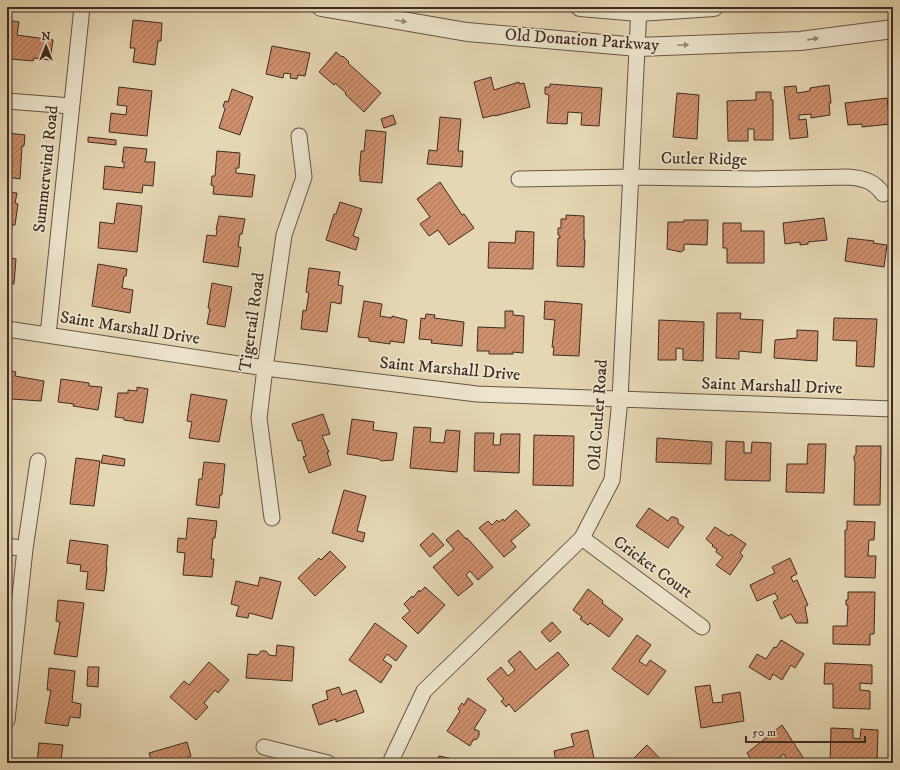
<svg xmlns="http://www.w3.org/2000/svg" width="900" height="770" font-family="'IM FELL DW Pica',serif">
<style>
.building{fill:url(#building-hatch);stroke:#3f2a22}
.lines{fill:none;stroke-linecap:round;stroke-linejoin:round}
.minor-casing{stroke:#685546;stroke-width:17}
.tertiary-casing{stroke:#685546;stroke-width:20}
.minor{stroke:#eee5ce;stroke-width:15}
.tertiary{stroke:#eee5ce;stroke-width:18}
.oneway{fill:#968878}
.labels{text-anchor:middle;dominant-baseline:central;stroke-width:3.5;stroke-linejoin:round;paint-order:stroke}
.street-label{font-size:17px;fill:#3f2a22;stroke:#eee5ce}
</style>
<defs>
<pattern id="building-hatch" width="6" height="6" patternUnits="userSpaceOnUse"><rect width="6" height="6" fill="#ce8f6c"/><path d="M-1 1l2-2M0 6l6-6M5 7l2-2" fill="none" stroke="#a97558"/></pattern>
</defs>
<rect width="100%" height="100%" fill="#e5d7b3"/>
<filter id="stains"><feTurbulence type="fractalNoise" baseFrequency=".005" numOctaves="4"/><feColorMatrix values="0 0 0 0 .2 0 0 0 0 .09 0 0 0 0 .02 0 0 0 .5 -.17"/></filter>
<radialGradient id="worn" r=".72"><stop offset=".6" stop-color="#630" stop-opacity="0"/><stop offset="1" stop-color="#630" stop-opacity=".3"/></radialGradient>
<path class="building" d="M7,20l12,2 -2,13 36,5 -3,20 -16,-2 -1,3 -22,-2 1,-3 -5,-1z
M133,20l29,3 -1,18h-3l-3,24 -22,-3 2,-14h-5z
M272,46l38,7 -5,23 -7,-1 -1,4 -7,-1 1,-4 -7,-1 -1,5 -17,-4z
M336,52l6,5 1,-1 6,6 -1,1 33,30 -17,19 -19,-18 1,-1 -11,-10 -1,2 -15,-13z
M491,77l3,13 25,-8v2l5,-1 6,24 -35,9v-1l-12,3 -9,-36z
M550,84l52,4 -3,38 -18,-1 1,-12 -14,-1 -1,12 -20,-1 2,-28 -4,-1v-7h5z
M829,85l2,18h-2l1,12 -19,3v-4l-12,1v5l7,-1 2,18 -18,2 -6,-52 12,-1 1,7 13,-2v-3z
M119,87l33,4 -5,45 -38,-4 2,-19 15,2 1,-9 -10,-1z
M232,89l21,8 -13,38 -21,-7 6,-19 -2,-3 2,-5 3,1z
M756,92h15v8h2v40h-19v-11h-6v12h-20l-1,-40 29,-1z
M677,93l22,2 -2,44 -24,-2z
M887,98l3,26 -28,3v-3l-14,1 -3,-22z
M393,115l3,9 -12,4 -3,-9z
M440,117l21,2 -3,32h5l-1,16 -35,-3 2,-14 8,1z
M366,130l20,2 -4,51 -22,-2v-6h-1l2,-24h3z
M7,133l18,2 -1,11h-2l-2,33 -13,-2z
M88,137l28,3v5l-28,-3z
M124,147l23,2 -2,13h10l-2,24 -10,-1 -1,8 -39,-4 2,-23 19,2v-6h-2z
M217,151l23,2 -1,15h-3v5l19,2 -3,22 -39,-3 1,-8 -3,-1 1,-9h3z
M440,182l22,33 2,-1 10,14 -25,17 -11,-15 -9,6 -9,-12 10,-7 -13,-18z
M7,192l10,1 -2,10 3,1 -3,21h-3l-1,12 -4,-1z
M340,202l22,7 -9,27 6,2 -3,12 -30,-10 8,-26h2z
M117,203l25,3 -5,46 -39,-4 2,-26 14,2z
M566,215l18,1v24h1l-1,27 -27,-1 1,-28h2v-2l-2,-1v-7h3v-9h5z
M219,216l26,3 -3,15h-2l-2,13h3l-3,20 -35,-5 4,-27 9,1 1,-6h-1z
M824,218l3,22 -19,2v2l-8,1v-3l-15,2 -2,-21z
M684,220h24l-1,25 -23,-1v6l-3,2 -14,-3 1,-27h16z
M723,223h18v8h23v32h-37v-15h-4z
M516,231l18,1 -1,37 -45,-1 1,-26 26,1z
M848,238l26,3 -1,2 14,2 -3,22 -39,-6z
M7,257l9,2 -2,25 -7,-1z
M98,264l29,5 -1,7h-2l-2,12 11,2 -3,23 -38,-7z
M309,268l31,4 -2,13 5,1 -2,18 -10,-2 -4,30 -26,-3 2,-19 3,1 3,-18 -3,-1z
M212,283l20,4 -7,40 -18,-3 3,-15 -2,-1z
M364,301l18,3 -2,12 12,2v-2l15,4 -3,23 -14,-2v3l-21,-3v-3l-11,-1z
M545,301l37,3 -3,52 -26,-1 1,-8h-2l3,-27 -11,-1z
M505,311h8v4l11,1 -1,37 -10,-1v2h-24v-3h-12l1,-24 27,1z
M717,313h24l-1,6 23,1 -2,33 -22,-2v8l-23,-1z
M426,314l9,1 -1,3 30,4 -2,24 -31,-3 1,-3 -13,-1 2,-21 4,1z
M834,318l43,1 -3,48 -18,-1 1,-25 -24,-1z
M659,320l45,2 -1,39 -20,-1v-11l-7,-1v12h-18z
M797,330l21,1 -1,30 -43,-3 1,-18 22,-2z
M891,344h2v23h-2z
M7,370l9,2 -1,4 29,5 -3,20 -30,-2 1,-8 -5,-1z
M61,379l28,4v3l13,1 -4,23 -25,-4 1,-2 -16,-2z
M137,387l11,2 -5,34 -19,-3v-2l-9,-1 3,-24h10v-3l9,1z
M191,394l36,6 -8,42 -30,-4 3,-16 -5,-1z
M323,414l7,20 -8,2 7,16h-2l4,13 -22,8 -6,-16 3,-1 -5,-16 -3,1 -6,-17z
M352,419l22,3 -1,8 24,3 -4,27 -12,1 -2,-2 -32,-5z
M414,427l17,1 -1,14 14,1 2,-13 14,1 -3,41 -47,-4z
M475,433h19l-1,12h7l1,-11h19l-1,39 -45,-2z
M534,435l40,1 -1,50 -40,-1z
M657,438l55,4 -1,22 -55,-2z
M726,441l18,1v11h7l1,-11 19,1 -1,38 -45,-1z
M808,444h18l-2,49 -38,-1 1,-28h20z
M856,446h25l-1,59h-26l1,-43 -1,-2v-4l2,-2z
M103,455l22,4 -1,7 -23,-3z
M76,458l24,3 -6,45 -24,-2z
M204,462l21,2 -3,31h-2l-1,13 -23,-3 3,-26h3z
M344,490l22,6 -9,35 8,2 -2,9 -31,-9z
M649,508l19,13 3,-4h3l4,2v4l6,4 -16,21 -32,-22z
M516,510l14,15 -19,16 5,6 -12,10 -25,-29 9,-7 4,4 5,-5 2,2 4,-3 1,2z
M188,518l29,3 -2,17h-2l-2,21h3l-2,18 -29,-2 2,-22 -8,-1 1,-14 8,1z
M847,521l28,1 -1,18h-5l-1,16h8l-1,22 -30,-1v-47h2z
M715,527l14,9 2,-2 15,10 -6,9 3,3 -13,19 -14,-10 7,-8 -7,-5 1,-3 -5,-3 1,-1 -7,-6z
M458,530l8,9 1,-1 26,29 -15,13 -8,-9 -4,4 7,9 -15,12 -25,-29 21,-18 -8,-9z
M433,533l11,12 -14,12 -10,-12z
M70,540l38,5 -2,22h1l-3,24 -18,-2 2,-17 -8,-1 1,-6 -14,-2z
M330,551l16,16 -31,29 -17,-18 21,-20 2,2z
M790,558l7,16 -6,3 2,5 4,-2 11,25 -3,2 3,16h-12l-5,-9 -10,5 -8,-17 5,-3 -3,-6 -18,8 -7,-16 25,-12 -3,-6z
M260,577l21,5 -9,37 -23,-6 -1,5 -12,-2 3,-10 -8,-2 5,-23 22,5z
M425,587l20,18 -27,29 -16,-16 8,-7 -6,-7 8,-8 1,2 6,-8 1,2z
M588,589l15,12 -1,2 21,16 -14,18 -19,-14 -2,2 -8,-6 2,-2 -9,-7z
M848,592h27l-1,42h-4v11l-37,-1v-18h14l1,-21h-2v-5h2z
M58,600l26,3 -7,54 -23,-3 6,-32 -4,-1z
M552,622l9,10 -11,10 -9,-10z
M375,623l32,23 -11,15 -9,-7 -4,6 9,6 -11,17 -32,-23z
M637,635l14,10 -12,16 7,5 4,-6 16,11 -18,24 -36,-26z
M781,640l23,14 -9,14 -4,-3 -9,15 -9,-6 -3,6 -21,-13 8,-13 9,5 8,-12 2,1z
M277,645l17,2 -2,34 -46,-3 2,-24 10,1 3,-4h5l3,4 7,1z
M520,651l16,19 22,-18 11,13 -54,47 -6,-8 -3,3 -5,-6 3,-2 -17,-20 14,-12 7,9 7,-6 -7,-9z
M209,662l20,18 -11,13 -3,-3 -11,13 4,4 -12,13 -26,-23 14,-16 5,4z
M825,663l47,2v19l-12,-1v7l10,1v18l-37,-1v-24h-9z
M88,667h11l-1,20 -11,-1z
M49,668l26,3 -3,31 9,2 -1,14 -10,-1 -2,9 -23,-3 6,-33h-4z
M710,685l3,18 10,-1 -1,-7 18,-3 4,29 -43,7 -6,-41z
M339,687l3,8 14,-5 8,22 -28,10v-3l-17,6 -7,-20 16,-6 -2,-8z
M468,698l18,12 -12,19 5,2v5l-2,3 -4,1 -3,6 -23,-15 13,-20 -2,-2 4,-6 2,2z
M782,725l24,37 -2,1h-15l-5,-9 -10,8 1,1h-22l-6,-10z
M831,728l22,1v9l7,1 1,-10 17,1 -1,33h-47z
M588,730l7,33h-39l-2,-12 20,-5 -3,-12z
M187,742l4,14 -3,1 1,6h-37l-3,-10z
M39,743l24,2 -2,14 10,1v3h-34z
M647,745l17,18h-35z
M439,756l19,4v3h-21z"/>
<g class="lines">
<g class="minor-casing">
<path id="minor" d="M7,101l64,5
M519,179l112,-2 125,2 92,-2c15,1 26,4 35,17
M7,329l258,39 212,26 416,15
M48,335l34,-328
M272,518l-13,-100 6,-50 19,-133 20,-58 -5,-41
M582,538l120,89
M7,546l18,3
M7,720l18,-171 13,-88
M264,747l64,16
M390,763l34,-72 158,-153 30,-58 8,-81 19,-392"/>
</g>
<g class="tertiary-casing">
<path id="tertiary" d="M321,7l146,25 171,15 162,-6 93,-12
M580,7l59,5 75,-5"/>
</g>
<use href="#minor" class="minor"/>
<use href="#tertiary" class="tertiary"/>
</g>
<defs><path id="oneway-solid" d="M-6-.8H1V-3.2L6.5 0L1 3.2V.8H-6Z"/></defs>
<g class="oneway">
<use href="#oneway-solid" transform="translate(401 21) rotate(10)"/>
<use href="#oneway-solid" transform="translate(813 39) rotate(-8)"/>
<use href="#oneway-solid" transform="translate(683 45) rotate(-2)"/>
</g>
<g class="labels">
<g class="street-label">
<text transform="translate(582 40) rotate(4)">Old Donation Parkway</text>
<text transform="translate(704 159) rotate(1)">Cutler Ridge</text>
<text transform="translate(46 169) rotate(-84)">Summerwind Road</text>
<text transform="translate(252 322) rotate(-82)">Tigertail Road</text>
<text transform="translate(130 328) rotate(9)">Saint Marshall Drive</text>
<text transform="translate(450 369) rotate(5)">Saint Marshall Drive</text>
<text transform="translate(772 386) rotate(2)">Saint Marshall Drive</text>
<text transform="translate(598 415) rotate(-86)">Old Cutler Road</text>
<text transform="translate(653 567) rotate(36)">Cricket Court</text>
</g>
</g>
<rect width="900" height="770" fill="none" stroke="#e5d7b3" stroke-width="24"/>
<rect x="8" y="8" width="884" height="754" fill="none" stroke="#3f2a22" stroke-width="2"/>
<rect x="12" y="12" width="876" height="746" fill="none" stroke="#3f2a22"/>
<g transform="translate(46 46)" stroke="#eee5ce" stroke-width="3" paint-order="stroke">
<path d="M0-3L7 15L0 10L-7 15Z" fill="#3f2a22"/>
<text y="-6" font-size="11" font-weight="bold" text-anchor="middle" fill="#3f2a22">N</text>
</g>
<path d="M746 736v6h119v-6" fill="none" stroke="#3f2a22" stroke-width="2"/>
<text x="752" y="736" font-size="12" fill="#3f2a22" stroke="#eee5ce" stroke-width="3" paint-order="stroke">50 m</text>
<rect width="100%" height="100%" filter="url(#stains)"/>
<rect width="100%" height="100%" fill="url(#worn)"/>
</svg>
